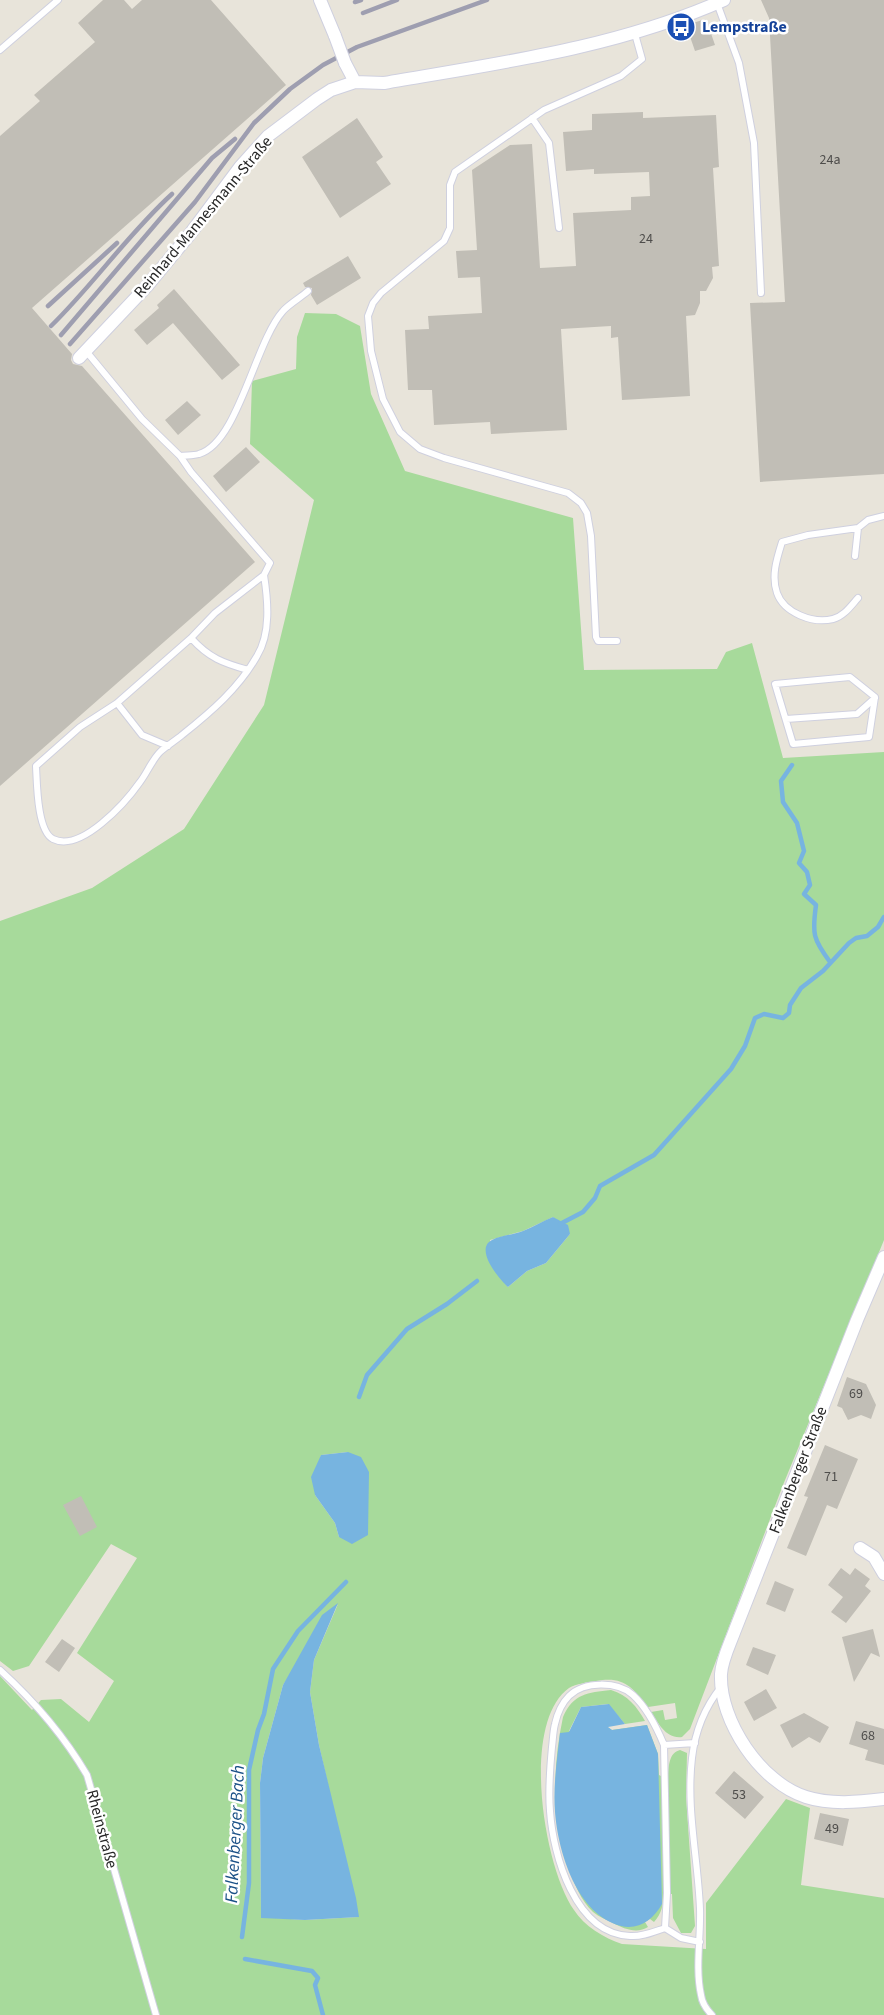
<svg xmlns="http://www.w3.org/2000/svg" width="884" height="2015" font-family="'Source Sans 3',sans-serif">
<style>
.green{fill:#a7da9b;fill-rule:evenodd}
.water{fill:#77b4e0}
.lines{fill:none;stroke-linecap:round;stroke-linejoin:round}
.stream{stroke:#77b4e0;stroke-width:4.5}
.building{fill:#c1beb6}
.service-casing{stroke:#cfd0df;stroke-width:8}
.minor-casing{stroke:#cfd0df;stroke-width:14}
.service{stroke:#fff;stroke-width:6}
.minor{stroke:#fff;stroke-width:12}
.rail{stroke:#9e9eb0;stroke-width:4.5}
.minor-bridge-casing{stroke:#cfd0df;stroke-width:14;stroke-linecap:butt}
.minor-bridge{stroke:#fff;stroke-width:12}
.labels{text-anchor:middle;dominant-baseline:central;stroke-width:5;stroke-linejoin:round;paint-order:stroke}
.number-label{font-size:14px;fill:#4e4d4b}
.transit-label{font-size:16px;font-weight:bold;fill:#164399;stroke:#fff;text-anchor:start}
.street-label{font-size:16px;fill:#272727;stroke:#fff}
.water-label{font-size:18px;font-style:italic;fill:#1b5187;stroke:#fff}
</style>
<rect width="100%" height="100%" fill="#e8e4da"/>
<path class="green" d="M305,313l31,1 24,12 11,68 34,77 168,47 11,152 133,-1 9,-17 26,-9 31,115 101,-6v488l-101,245 -93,244 -8,8c-16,2 -23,-13 -31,-25l12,-2 2,10 12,-2 -2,-15 -27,4c-16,-20 -24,-31 -52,-26 -8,1 -20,3 -27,7 -49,35 -25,180 5,222 10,16 30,28 48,34l84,5v-46l80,-104 24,9 -9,77 83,13v117h-884v-339l32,34 9,-10 20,-1 28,23 25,-41 -37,-28 60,-95 -26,-14 -82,122 -16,5 -13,-10v-740l92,-33 92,-59 80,-124 50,-205 -64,-56 2,-63 44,-12 1,-32zM553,1217l17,17 -24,29 -19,8 -19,16 -17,-22 -1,-25 33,-9zM348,1452l-9,85 -4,-14 -20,-28 6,-40zM338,1604l-24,56 -4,32 9,53 39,172 -53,3 -44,-3 -1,-134 3,-25 20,-73z
M611,1690c17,5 26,17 34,31l-20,3 -17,-20 -27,3 -12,24 38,-4 5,3 35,-5 11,29 1,21 4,2 5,-2c1,-10 1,-22 12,-25l7,3 -1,44 9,129 -4,7h-10l-8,-15 -1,-24h-9c0,12 -1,19 -9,28l-4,-3 -5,3 3,5c-11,7 -24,2 -35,-4 -6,-3 -14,-6 -20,-11 -12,-11 -19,-29 -24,-44 -17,-51 -17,-99 -6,-151 11,-24 24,-24 48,-27z"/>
<path class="water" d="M553,1217l15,8 2,9 -24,29 -19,8 -19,16c-9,-8 -34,-38 -16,-47 9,-5 21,-5 31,-9 10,-4 20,-10 30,-14z
M348,1452l13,5 8,15 -1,63 -16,9 -13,-7 -4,-14 -20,-28 -4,-18 10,-22z
M338,1603l-24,57 -4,32 9,53 37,153 3,19 -54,3 -44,-2 -1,-135 3,-25 20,-73 39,-70z
M609,1704l16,20 -17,3 4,3 35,-5 11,29 4,150c-9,16 -23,26 -41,22 -44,-11 -63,-74 -66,-114 -2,-26 2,-52 5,-79l9,-1 12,-25z"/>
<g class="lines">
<path class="stream" d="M792,765l-11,16 2,21 14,21 7,28 -5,12 8,9 3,13 -6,9 12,11c-4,29 -3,34 14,57
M560,1224l23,-12 12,-14 5,-12 54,-31 77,-86 14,-23 10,-28 9,-4 19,4 6,-5 1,-8 11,-17 22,-17 26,-28 7,-5 11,-2 11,-9 6,-10
M359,1397l8,-22 40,-46 40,-25 30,-23
M242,1937l7,-54v-113l9,-40 6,-16 9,-45 25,-38 48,-49
M245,1959l67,12 6,7 -3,7 8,30"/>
</g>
<path class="building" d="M103,0h21l8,9 10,-9h69l75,85 -254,223 40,46 -1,6 2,4 9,2 173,196 -255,224v-650l40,-35 -6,-6 61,-53 -17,-19z
M761,0h123v474l-124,8 -10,-179 35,-1 -16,-284z
M706,19l9,26 -20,6 -9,-26z
M643,112v6l73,-3 3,52 -6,1 6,98 -7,1 1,11 -7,13h-6v12l-5,12 -9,1 4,80 -68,4 -4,-63 -7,1v-12l-50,3 6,101 -76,4 -1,-12 -56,3 -2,-35h-24l-3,-60 24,-1 -1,-13 54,-3 -2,-36 -22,1 -2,-27 21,-1 -5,-80 38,-25 22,-1 8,124 36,-2 -3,-53 58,-3v-13l19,-1 -1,-24 -55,2v-5l-28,2 -3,-39 29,-2v-16z
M357,118l26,39 -7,5 15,22 -51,34 -38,-61z
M348,256l13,22 -44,27 -6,-10 1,-7 -7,-1 -2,-4z
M174,289l66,76 -18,15 -49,-57 -26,22 -13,-15 25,-22 -2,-3z
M187,401l14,14 -23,20 -13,-15z
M246,447l14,15 -34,30 -13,-16z
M847,1377l19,7 10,21 -5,14 -10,-4 -13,5 -6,-12 -5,-2z
M825,1445l33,14 -21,50 -10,-4 -21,51 -19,-8 21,-51 -4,-1z
M81,1496l16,31 -17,9 -17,-31z
M841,1568l9,7 5,-7 15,11 -5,7 6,5 -25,32 -15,-11 12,-15 -15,-12z
M775,1581l19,8 -9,23 -19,-8z
M873,1629l7,28 -9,-4 -17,29 -12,-45z
M62,1639l13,9 -16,24 -14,-10z
M753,1647l23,8 -8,20 -22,-10z
M766,1689l11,19 -23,13 -10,-19z
M804,1713l25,14 -9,16 -11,-6 -17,11 -12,-23z
M856,1721l28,8v36l-19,-5 3,-10 -19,-6z
M734,1771l30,26 -19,22 -30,-26z
M820,1813l29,6 -6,27 -29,-7z"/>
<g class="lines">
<g class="service-casing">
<path id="service" d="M717,3l22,60 15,80 7,150
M0,50l58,-50
M532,118l17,25 10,85
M86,351l56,68 38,37c6,-1 13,0 19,-2 39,-11 56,-112 84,-143 6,-7 17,-13 25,-20
M180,456l11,16 79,91 -6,12 -49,38 -24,25 -74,65 -37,24 -44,39c1,17 1,65 17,73 28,14 73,-37 87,-57 7,-9 12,-22 20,-30 6,-6 15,-11 22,-17 29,-23 57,-47 75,-79 14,-23 11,-55 7,-81
M858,528l-50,7 -26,7c-5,16 -11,34 -5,51 7,20 36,31 56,26 11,-3 17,-12 25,-21
M855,556l3,-28 10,-8 16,-4
M191,638c18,20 32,25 57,32
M617,641h-19l-2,-4 -5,-101 -4,-23 -6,-10 -13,-10 -124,-35 -24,-9 -20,-17 -17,-33 -12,-48 -3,-35 5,-13 8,-10 63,-52 6,-13v-43l5,-13 89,-62 77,-34 21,-17 -7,-25
M850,677l25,20 -6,40 -76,7 -18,-60z
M117,703l25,32 26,11
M786,719l71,-5 18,-16
M0,1670c33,30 64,66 87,105l69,240
M695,1743l-31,2 3,148 -2,35 16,10 19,4
M664,1745c-7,-17 -18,-38 -31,-50 -16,-14 -49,-14 -64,1 -7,7 -12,19 -14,28 -2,8 -2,16 -3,23 -2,22 -4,42 -2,64 3,44 25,123 80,125 12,1 23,-4 35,-8
M712,2015c-5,-5 -10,-12 -11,-20 -6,-28 0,-58 -1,-86 -2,-51 -14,-100 -8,-151 3,-26 13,-51 29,-71"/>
</g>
<g class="minor-casing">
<path id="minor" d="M320,0l15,36
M345,63l10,19
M79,358l68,-72 43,-52 50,-67 28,-31 49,-37 14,-9 24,-8 29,1c115,-20 232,-35 340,-83
M884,1257l-27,63 -122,310c-5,14 -13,29 -14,44 -2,47 40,109 85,123 25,8 53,5 78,2
M860,1548l14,9 10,17"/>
</g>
<use href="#service" class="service"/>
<use href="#minor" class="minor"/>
<path class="rail" d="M355,2l6,-2
M363,13l34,-13
M48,306l69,-63
M51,326c43,-42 77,-92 121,-132
M61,335l151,-177 23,-19
M70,344l125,-142 59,-79 36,-34 33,-24 34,-18 130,-47"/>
<g class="minor-bridge-casing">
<path id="minor-bridge" d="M335,36l10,27"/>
</g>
<use href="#minor-bridge" class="minor-bridge"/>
</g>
<defs>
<g id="bus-disc" transform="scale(1.5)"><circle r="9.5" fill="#1a4fb4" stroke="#fff"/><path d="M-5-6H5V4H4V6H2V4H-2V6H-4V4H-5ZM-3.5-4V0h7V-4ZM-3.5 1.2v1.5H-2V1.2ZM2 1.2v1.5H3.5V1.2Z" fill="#fff"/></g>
</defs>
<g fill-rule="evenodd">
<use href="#bus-disc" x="681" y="27"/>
</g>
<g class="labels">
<g class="number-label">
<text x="830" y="160">24a</text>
<text x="646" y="239">24</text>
<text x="856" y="1394">69</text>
<text x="831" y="1477">71</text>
<text x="868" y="1736">68</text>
<text x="739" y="1795">53</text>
<text x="832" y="1829">49</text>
</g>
<g class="transit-label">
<text x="702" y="27">Lempstraße</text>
</g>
<g class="street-label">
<text transform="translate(203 217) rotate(-50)">Reinhard-Mannesmann-Straße</text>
<text transform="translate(798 1470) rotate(-69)">Falkenberger Straße</text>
<text transform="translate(102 1829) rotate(75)">Rheinstraße</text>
</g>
<g class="water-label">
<text transform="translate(235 1834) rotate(-87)">Falkenberger Bach</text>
</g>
</g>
</svg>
